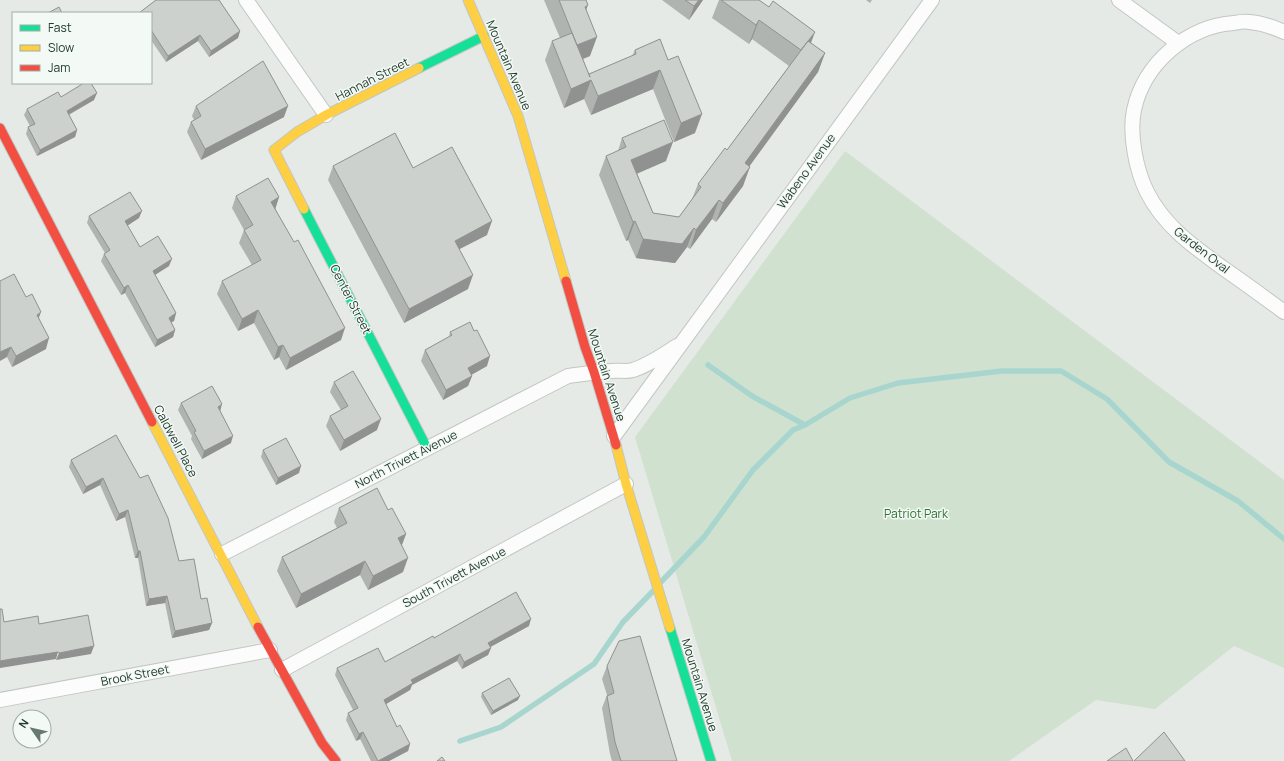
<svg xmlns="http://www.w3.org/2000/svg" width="1284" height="761" font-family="Manrope,sans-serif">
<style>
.green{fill:#d0e2cf}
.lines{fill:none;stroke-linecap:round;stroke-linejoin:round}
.stream{stroke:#a8d6ce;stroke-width:5.5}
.street-casing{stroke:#c2c7c3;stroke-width:16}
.fast-casing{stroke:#c1c7c3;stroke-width:11}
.slow-casing{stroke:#c1c7c3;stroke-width:11}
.jam-casing{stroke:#c1c7c3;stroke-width:11}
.street{stroke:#fbfcfb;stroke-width:14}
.fast{stroke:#16e098;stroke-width:9}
.slow{stroke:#ffcf43;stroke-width:9}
.jam{stroke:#f24e42;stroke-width:9}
.wall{fill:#afb4b1}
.shaded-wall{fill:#8f9290}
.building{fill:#ccd1ce;stroke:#8f9290}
.labels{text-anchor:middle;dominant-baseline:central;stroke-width:3;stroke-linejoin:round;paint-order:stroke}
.street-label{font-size:12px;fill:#233c2e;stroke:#f3f9f4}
.park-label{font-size:12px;fill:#307134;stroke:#f3f9f4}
</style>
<rect width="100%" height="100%" fill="#e5eae6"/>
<path class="green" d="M845,151l439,329v188l-50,-22 -79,63 -59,-9 -87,61h-277l-97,-324z"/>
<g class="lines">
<path class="stream" d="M708,365l44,31 53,29
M661,582l43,-45 49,-67 40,-40 12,-5 45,-27 48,-15 104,-12h59l46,28 62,63 69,39 46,38
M460,741l41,-14 93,-63 29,-42 31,-32"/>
<g class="street-casing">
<path id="street" d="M246,0l80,115
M1119,0l59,43
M1284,32c-11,-5 -22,-9 -35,-10 -4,-1 -10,0 -15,1 -46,3 -90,40 -100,87 -5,24 2,60 13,82 17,34 46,54 76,76 20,14 41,29 61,44
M614,436l318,-436
M222,554l346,-178c15,-2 29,-4 43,-5 8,-1 15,1 22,-1 16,-5 30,-15 44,-24
M282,670l344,-186
M0,700l270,-50"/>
</g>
<g class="fast-casing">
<path id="fast" d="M419,68l65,-32
M304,209l123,239
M670,628l41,133"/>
</g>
<g class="slow-casing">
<path id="slow" d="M468,0l50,116 48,165
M304,209l-30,-59 23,-18 29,-17 93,-47
M152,422l106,205
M616,445l10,39 44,144"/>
</g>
<g class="jam-casing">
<path id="jam" d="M0,128l152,294
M566,281l19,66 9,25 22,73
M258,627l64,116 14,18"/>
</g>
<use href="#street" class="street"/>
<use href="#fast" class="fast"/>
<use href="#slow" class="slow"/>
<use href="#jam" class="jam"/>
</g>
<path class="wall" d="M156,0h63l21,31 -2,7 -29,19 -11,-16 -32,21 -15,-22v-27h-12z
M544,0h42v11l4,45 -7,3 6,15 43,-18 3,-6 25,-11 35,94 -21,9 -21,-53 -62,26 -7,-16 -20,9 -19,-48 7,-19 8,-3z
M662,0h41l-14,20z
M719,0h40l52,43 14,10 -7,19 -69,94 -6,20 -27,36 -4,-3 -22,30 -3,-2 -12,16 -39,-5 -8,-18 -2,1 -27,-66 7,-19 12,-5 4,-13 44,23 -29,12 16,40 26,4 13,-18 6,-15 29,-34 62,-84 -37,-27 -3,5 -37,-26z
M866,0h6l-2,3z
M61,97l33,3 -25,15 8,15 -2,7 -38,19 -11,-22 2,-7 2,-1 -6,-11 3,-6z
M196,106l88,11 -83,43 -14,-28 4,-10 3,-2 -2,-4z
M333,166l80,2 74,67 -28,14 9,40 -64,34 -76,-143z
M236,196l43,1 -4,11 66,132 -55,30 -7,-13 -5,3 -20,-37 -16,8 -21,-37 5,-13 30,-16 -13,-22 5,-13 -12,-22z
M89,216l50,2 -12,8 13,21 29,19 -14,9 21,38 -2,8 -3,1 4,8 -2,7 -18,10 -30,-54 -4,2 -20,-34 3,-7 1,-1 -18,-30z
M26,297l13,21 7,31 -34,18 -5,-10z
M450,332l37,34 -16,9 1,1 -4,10 -25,14 -22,-39 4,-11 24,-13z
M334,382l43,48 -37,21 -14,-25 4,-10 11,-6 -11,-18z
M181,403l39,8 11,32 -29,16 -11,-20 1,-3 -14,-26z
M116,435l63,126 22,38 11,24 -3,7 -37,8 -7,-35 -19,3 -8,-48h-3l-10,-41 -9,4 -16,-36 -17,9 -14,-27 2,-7z
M263,450l36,23 -23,12 -15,-28z
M339,508l49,2 18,24 -4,11 1,27 -35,18 -8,-15 -64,33 -19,-37 5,-14 55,-29 -3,-6z
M529,626l-39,21 1,1 -3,7 -26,14 -5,-8 -45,24 -2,5 -24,14 11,23 13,17 -2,7 -19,10h-18l-11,-22 -4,2 -10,-21 2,-7 5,-3 -18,-35 2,-7 48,-6 49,-24z
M607,666l70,95h-65l-2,-7 -8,-46 5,-13 -5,-16z
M482,693l36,7 -27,15 -10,-18z"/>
<path class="shaded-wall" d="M699,0h4l-14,20 5,-14z
M588,5l-7,19 4,-17z
M759,20l-7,19 -3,5 7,-19z
M240,31l-2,7 -29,19 2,-6z
M815,32l-7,19 -7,-1z
M200,35l-2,6 -32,21 2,-6z
M597,37l-7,19 -20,8 7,-19z
M825,53l-7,19 -80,110 7,-19z
M660,70l-7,19 -62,26 7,-19z
M591,80l-7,19 -20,9 7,-19z
M97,93l-3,7 -30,17 3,-6z
M288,106l-4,11 -83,43 4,-11z
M702,114l-7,19 -21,9 7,-19z
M77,130l-2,7 -38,19 3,-6z
M673,142l-7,19 -41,18 6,-19z
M750,167l-7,19 -27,36 7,-19z
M279,197l-4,13 -4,-8z
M719,200l-7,19 -22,30 6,-19z
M142,211l-3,7 -17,11 3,-8z
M492,221l-5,14 -37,19 5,-13z
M635,221l-7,19 -2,1 7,-19z
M694,228l-7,19 -12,16 -39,-5 7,-19z
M172,259l-3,7 -19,12 3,-7z
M473,275l-5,14 -64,34 5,-14z
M128,285l-3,8 -4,2 3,-7z
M258,310l-4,13 -16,8 4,-12z
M41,312l-4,11v-8z
M176,313l-2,8 -8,4 3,-7z
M345,328l-4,12 -55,30 4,-12z
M175,330l-2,7 -18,10 2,-7z
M49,338l-3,11 -34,18 4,-11z
M283,345l-4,12 -5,3 4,-13z
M11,347l-4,10 -7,4v-9z
M490,356l-3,10 -23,13 4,-11z
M472,376l-4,10 -25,14 3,-10z
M222,404l-2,8 -2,-5z
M381,419l-4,11 -37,21 4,-11z
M233,436l-2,7 -29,16 2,-8z
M301,466l-2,7 -23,12 2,-7z
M103,478l-3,7 -17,9 3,-7z
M128,510l-3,7 -9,4 3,-7z
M406,534l-5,13 -3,-9z
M138,551h2l-2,7h-3z
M408,558l-5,14 -35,18 5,-14z
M365,561l-5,14 -64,33 5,-14z
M167,596l-2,7 -19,3 3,-7z
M531,619l-2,7 -44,24 3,-7z
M212,623l-3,7 -37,8 3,-7z
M94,646l-3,8 -35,6 3,-7z
M491,648l-3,7 -26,14 2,-7z
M58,652l-2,7 -56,9v-7l11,-2z
M460,654l-3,7 -45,24 -2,5 -29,17 3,-7 27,-20z
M520,696l-2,4 -27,15 2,-4z
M363,732l-3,7 -4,2 3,-7z
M410,744l-2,7 -19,10h-11z"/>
<path class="building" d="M156,0h63l21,31 -29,20 -11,-16 -32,21 -17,-26v-17h-12z
M559,0h27l2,5 -3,2 12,30 -20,8z
M685,0h14l-5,6z
M721,0h38l10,7 4,-6 42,31 -14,18 -42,-30 -3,5z
M59,7l3,6h-14z
M572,33l18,44 -1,-3 47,-20 -1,-4 25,-11 8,21 10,-4 24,58 -21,9 -21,-53 -62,26 -7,-16 -20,9 -19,-48z
M808,41l17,12 -80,110 5,4 -27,36 -4,-3 -23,30 -2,-2 -12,16 -39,-5 -8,-18 -2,1 -27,-66 20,-9 -4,-9 42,-18 9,22 -42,18 22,53 26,4 22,-30 -3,-3 27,-36 2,2z
M263,61l25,45 -83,43 -14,-27 10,-6 -5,-10z
M84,83h7l6,10 -30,18 10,19 -37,20 -12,-23 7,-3 -8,-15 31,-17 3,5z
M395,133l18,35 39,-21 40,74 -37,20 18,34 -64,34 -76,-143z
M268,178l11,19 -8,5 23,40 4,-2 47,88 -55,30 -7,-13 -5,2 -20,-37 -16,9 -20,-38 39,-21 -17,-30 9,-5 -17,-29z
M130,192l12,19 -17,10 15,26 18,-11 14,23 -19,12 23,42 -7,5 6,12 -18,10 -29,-55 -4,3 -20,-34 6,-4 -21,-34z
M14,274l12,23 6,-3 9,18 -4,3 12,23 -33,18 -5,-9 -11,5v-71z
M470,322l4,9 3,-1 13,26 -22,12 4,8 -26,14 -21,-40 27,-15 -2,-3z
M353,371l28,48 -37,21 -14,-24 18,-10 -14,-24z
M212,386l10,18 -4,3 15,29 -29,15 -10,-19 2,-1 -15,-28z
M116,435l24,43 8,-3 20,43 11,43 15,-2 7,40 6,-1 5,25 -37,8 -8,-35 -18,3 -9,-48h-2l-10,-41 -9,4 -16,-36 -17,9 -15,-27z
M286,438l15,28 -23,12 -15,-28z
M377,488l11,22 4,-2 14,26 -8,4 10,20 -35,18 -8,-15 -64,33 -19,-37 65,-34 -8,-15z
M516,592l15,27 -43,24 3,5 -27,14 -4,-8 -49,26 2,3 -29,17 13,27 3,-2 10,19 -32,17 -15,-29 -4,2 -11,-21 10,-5 -21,-40 41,-20 7,14 48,-26 1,2z
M0,609h2l2,13 34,-6 1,8 49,-9 6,31 -35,7 -1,-1 -47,7 -11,2z
M640,636l37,125h-56l-6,-19 -8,-46 7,-3 -7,-27 12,-25z
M509,678l11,18 -27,15 -11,-18z
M1164,732l21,29h-51z
M1126,748l7,13h-26z
M442,757l3,4h-8z"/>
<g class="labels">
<g class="street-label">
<text transform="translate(509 65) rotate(67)">Mountain Avenue</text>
<text transform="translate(372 79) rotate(-27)">Hannah Street</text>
<text transform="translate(806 171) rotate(-54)">Wabeno Avenue</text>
<text transform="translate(1202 250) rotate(38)">Garden Oval</text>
<text transform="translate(351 299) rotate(63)">Center Street</text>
<text transform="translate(607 375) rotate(72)">Mountain Avenue</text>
<text transform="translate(176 441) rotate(62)">Caldwell Place</text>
<text transform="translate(406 459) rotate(-27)">North Trivett Avenue</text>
<text transform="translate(454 577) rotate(-28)">South Trivett Avenue</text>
<text transform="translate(135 675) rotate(-11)">Brook Street</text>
<text transform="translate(700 685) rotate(73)">Mountain Avenue</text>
</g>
<g class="park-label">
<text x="916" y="513">Patriot Park</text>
</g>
</g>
<rect x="12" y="12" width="140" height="72" fill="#f3f9f4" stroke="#a0ada5"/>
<rect x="20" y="25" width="20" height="6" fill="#16e098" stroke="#a0ada5"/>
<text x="48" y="32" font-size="12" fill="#233c2e">Fast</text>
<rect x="20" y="45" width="20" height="6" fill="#ffcf43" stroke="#a0ada5"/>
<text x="48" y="52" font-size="12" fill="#233c2e">Slow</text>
<rect x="20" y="65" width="20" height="6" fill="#f24e42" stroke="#a0ada5"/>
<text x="48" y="72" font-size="12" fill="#233c2e">Jam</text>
<g transform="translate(32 729) rotate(304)"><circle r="19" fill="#f3f9f4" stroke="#a0ada5"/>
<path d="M0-3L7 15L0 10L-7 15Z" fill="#67796e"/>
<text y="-6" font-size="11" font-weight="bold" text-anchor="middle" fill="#233c2e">N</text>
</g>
</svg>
